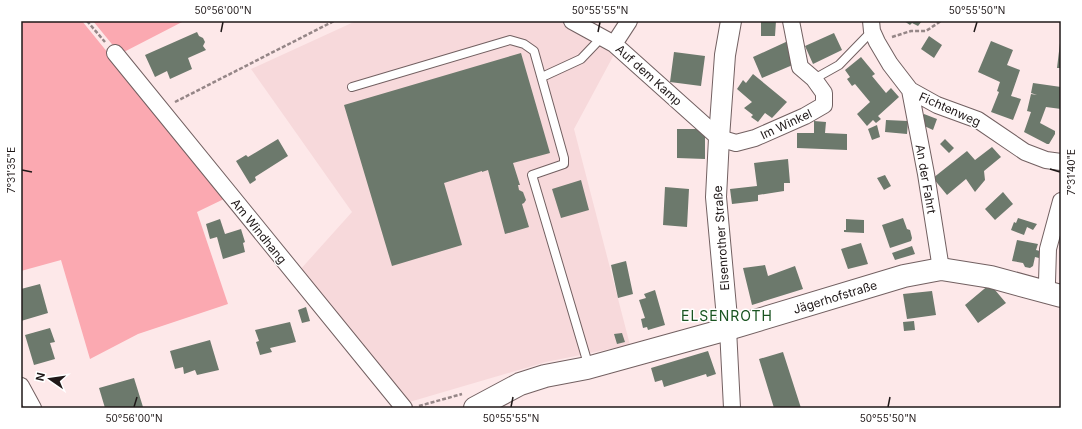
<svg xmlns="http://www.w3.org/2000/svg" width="1082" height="429" font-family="Inter,sans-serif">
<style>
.built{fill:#f7d9db}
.green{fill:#fba9b1}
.building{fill:#6c796c}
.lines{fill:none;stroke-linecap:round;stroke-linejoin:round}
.service-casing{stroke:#726061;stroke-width:10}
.minor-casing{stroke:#726061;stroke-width:18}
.tertiary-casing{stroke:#726061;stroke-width:22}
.secondary-casing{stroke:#726061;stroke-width:24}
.path{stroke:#958687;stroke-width:2.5;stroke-dasharray:4 2;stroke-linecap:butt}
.service{stroke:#fff;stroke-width:8}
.minor{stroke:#fff;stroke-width:16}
.tertiary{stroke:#fff;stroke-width:20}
.secondary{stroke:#fff;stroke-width:22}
.ticks{fill:none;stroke:#1f1818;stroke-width:1.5}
.labels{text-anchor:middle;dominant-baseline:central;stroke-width:3;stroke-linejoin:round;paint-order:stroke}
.street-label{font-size:12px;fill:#1f1818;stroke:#fff}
.quarter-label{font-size:14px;letter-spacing:1px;fill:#1a5421;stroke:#fff}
.neatline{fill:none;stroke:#1f1818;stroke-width:1.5}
.ticks-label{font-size:10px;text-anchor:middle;fill:#1f1818}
</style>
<rect width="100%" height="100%" fill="#fde8e9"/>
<path class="built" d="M356,21h212l49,28 -43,80 56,216 -84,17 -140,41 -107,-132 53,-59 -101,-143z"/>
<path class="green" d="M21,21h61l144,177 -29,14 31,92 -90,30 -48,25 -29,-99 -40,11z
M93,21h91l-64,33z"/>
<path class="building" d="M761,21h15l-1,15h-14z
M904,21h18l-4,5 -6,-3 -2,2z
M197,32l2,4 4,2 2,4 -2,4 3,4 -18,8 4,11 -22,10 -3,-8 -12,6 -10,-22z
M834,33l8,17 -29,14 -8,-18z
M929,36l13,9 -8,13 -13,-9z
M788,41l7,23 -33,14 -9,-21z
M991,41l22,9 -6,15 13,5 -9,26 10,3 -8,21 -22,-8 8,-20 -2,-1 3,-9 -22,-10z
M1060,43l1,1v24h-4z
M674,52l31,4 -4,30 -31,-4z
M521,53l29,100 -37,10 7,22h-2l1,5 4,2 3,8 -2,3 -2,1 7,23 -24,7 -17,-64 -6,2v-1l-38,12 18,62 -70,21 -48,-161z
M861,57l14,17 -3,2 14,17 5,-5 8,9 -21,19 3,3 -5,4 -3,-3 -6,6 -10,-12 13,-12 -15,-18 -3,2 -5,-7 3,-2 -5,-7z
M753,74l34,28 -15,16 -7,-5 -7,9 -7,-5 2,-2 -9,-7 8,-6 -15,-13 6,-9 3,3z
M1033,83l28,4v22l-15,-2 -6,16 15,8v3l-6,10h-2l-23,-12 7,-20 -4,-1 4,-17 6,1 -6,-2z
M924,114l13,5 -4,11 -13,-6z
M886,120l22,1 -1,13 -22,-2z
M814,121l12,1 -1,11 22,1v16l-50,-2v-15h17z
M877,125l3,12 -8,3 -4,-11z
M677,129h28v30l-28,-1z
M278,139l10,17 -33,21 1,3 -6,4 -14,-23 10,-6 2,2z
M945,139l9,9 -5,5 -9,-9z
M992,147l9,10 -17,14 1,9 -10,12 -9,-13 -19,16 -14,-17 34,-27 8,9z
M788,159l2,24h-6v8l-26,4v6l-26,3 -2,-15 27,-3 -3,-23z
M885,175l6,11 -7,4 -7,-12z
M581,180l8,30 -28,8 -9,-29z
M665,187l24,2 -2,38 -24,-2z
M1003,192l10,12 -18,16 -10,-11z
M903,218l4,11 3,1 2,8 -1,3 -21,7 -8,-23z
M1018,218l19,6 -4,6 -6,-3 -3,8 -13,-5 3,-8 2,1z
M220,219l5,15 16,-5 4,13 -2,1 2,9 -22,7 -6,-22 -7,2 -4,-15z
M846,219l18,1v13l-20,-1v-2h2z
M1017,240l21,4 -2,6 4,1 -1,7 -4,-1 -2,9 -3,2 -5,-1 -2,-4 -11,-2z
M861,243l7,21 -20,5 -7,-20z
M912,246l3,8 -20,6 -3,-7z
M626,261l7,33 -15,4 -7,-33z
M765,265l3,11 27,-10 8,23 -51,16 -9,-37z
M40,284l8,29 -27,8v-32z
M990,284l16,19 -28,20 -13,-18z
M655,290l10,35 -17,5 -1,-3 -4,1 -2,-9 4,-1 -6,-18 7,-2 -2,-4z
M932,291l4,24 -29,4 -4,-25z
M306,307l4,14 -8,2 -4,-13z
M914,321l1,9 -11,1 -1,-9z
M290,322l6,20 -26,6 2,4 -12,3 -4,-13 3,-1 -4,-11z
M50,328l5,14 -5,1 5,16 -21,6 -9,-30z
M622,333l3,9 -8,2 -3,-10z
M210,340l9,30 -22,5 -2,-5 -11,4 -1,-7 -8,2 -5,-18z
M708,351l8,23 -9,3 -1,-3 -42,13 -2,-7 -7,2 -4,-14z
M783,352l18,56h-27l-15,-49z
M134,378l9,29 -5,1h-33l-6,-20z"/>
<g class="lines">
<g class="service-casing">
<path id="service" d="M542,77l39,-18 21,-22
M814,79l25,-14 33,-34
M352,87l158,-47 14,4 10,7 30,107v6l-32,11 54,182 1,11"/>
</g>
<g class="minor-casing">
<path id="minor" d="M572,21l42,23 105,94 17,5 19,-5 50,-22 19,-11v-12l-10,-14 -14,-12 -9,-46
M871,21l1,10 5,11 13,22 20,26 27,15 41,15 47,32 21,8 15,2
M614,44l15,-23
M115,53l289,355
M910,90l16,84 15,95
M1044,293l3,-11 1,-33 13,-48
M728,329l4,79
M21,386l12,22"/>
</g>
<g class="tertiary-casing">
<path id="tertiary" d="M728,329l-12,-132 3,-59 6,-83 6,-34"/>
</g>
<g class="secondary-casing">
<path id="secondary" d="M475,408l45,-24 25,-8 42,-8 141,-39 176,-53 37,-7 50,8 70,19"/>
</g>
<path class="path" d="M87,21l18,21
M892,37l19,-6h15l15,-10
M175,102l159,-81
M419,406l43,-12"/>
<use href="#service" class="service"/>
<use href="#minor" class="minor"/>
<use href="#tertiary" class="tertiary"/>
<use href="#secondary" class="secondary"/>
</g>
<path class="ticks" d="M221,32l2,-10M598,32l2,-10M974,32l3,-10M1050,169l10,3M22,170l10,2M134,407l3,-10M511,407l2,-10M888,407l2,-10"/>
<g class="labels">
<g class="street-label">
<text transform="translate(649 75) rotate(42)">Auf dem Kamp</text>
<text transform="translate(950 109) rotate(24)">Fichtenweg</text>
<text transform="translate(786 124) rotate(-25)">Im Winkel</text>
<text transform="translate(926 179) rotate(80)">An der Fahrt</text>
<text transform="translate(259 231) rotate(51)">Am Windhang</text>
<text transform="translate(721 238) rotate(-94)">Elsenrother Straße</text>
<text transform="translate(835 297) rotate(-17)">Jägerhofstraße</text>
</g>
<g class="quarter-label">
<text x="727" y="315">ELSENROTH</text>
</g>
</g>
<rect width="1082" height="429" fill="none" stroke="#ffffff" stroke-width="44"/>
<g transform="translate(50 379) rotate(283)" stroke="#ffffff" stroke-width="3" paint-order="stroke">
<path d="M0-3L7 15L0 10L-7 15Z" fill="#1f1818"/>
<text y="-6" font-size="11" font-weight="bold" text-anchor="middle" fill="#1f1818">N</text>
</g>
<rect x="22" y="22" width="1038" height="385" class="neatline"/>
<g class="ticks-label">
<text x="223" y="14">50°56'00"N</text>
<text x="600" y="14">50°55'55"N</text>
<text x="977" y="14">50°55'50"N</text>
<text transform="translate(11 170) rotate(-90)" y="4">7°31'35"E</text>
<text transform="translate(1071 172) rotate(-90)" y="4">7°31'40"E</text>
<text x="134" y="422">50°56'00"N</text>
<text x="511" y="422">50°55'55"N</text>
<text x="888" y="422">50°55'50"N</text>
</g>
</svg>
